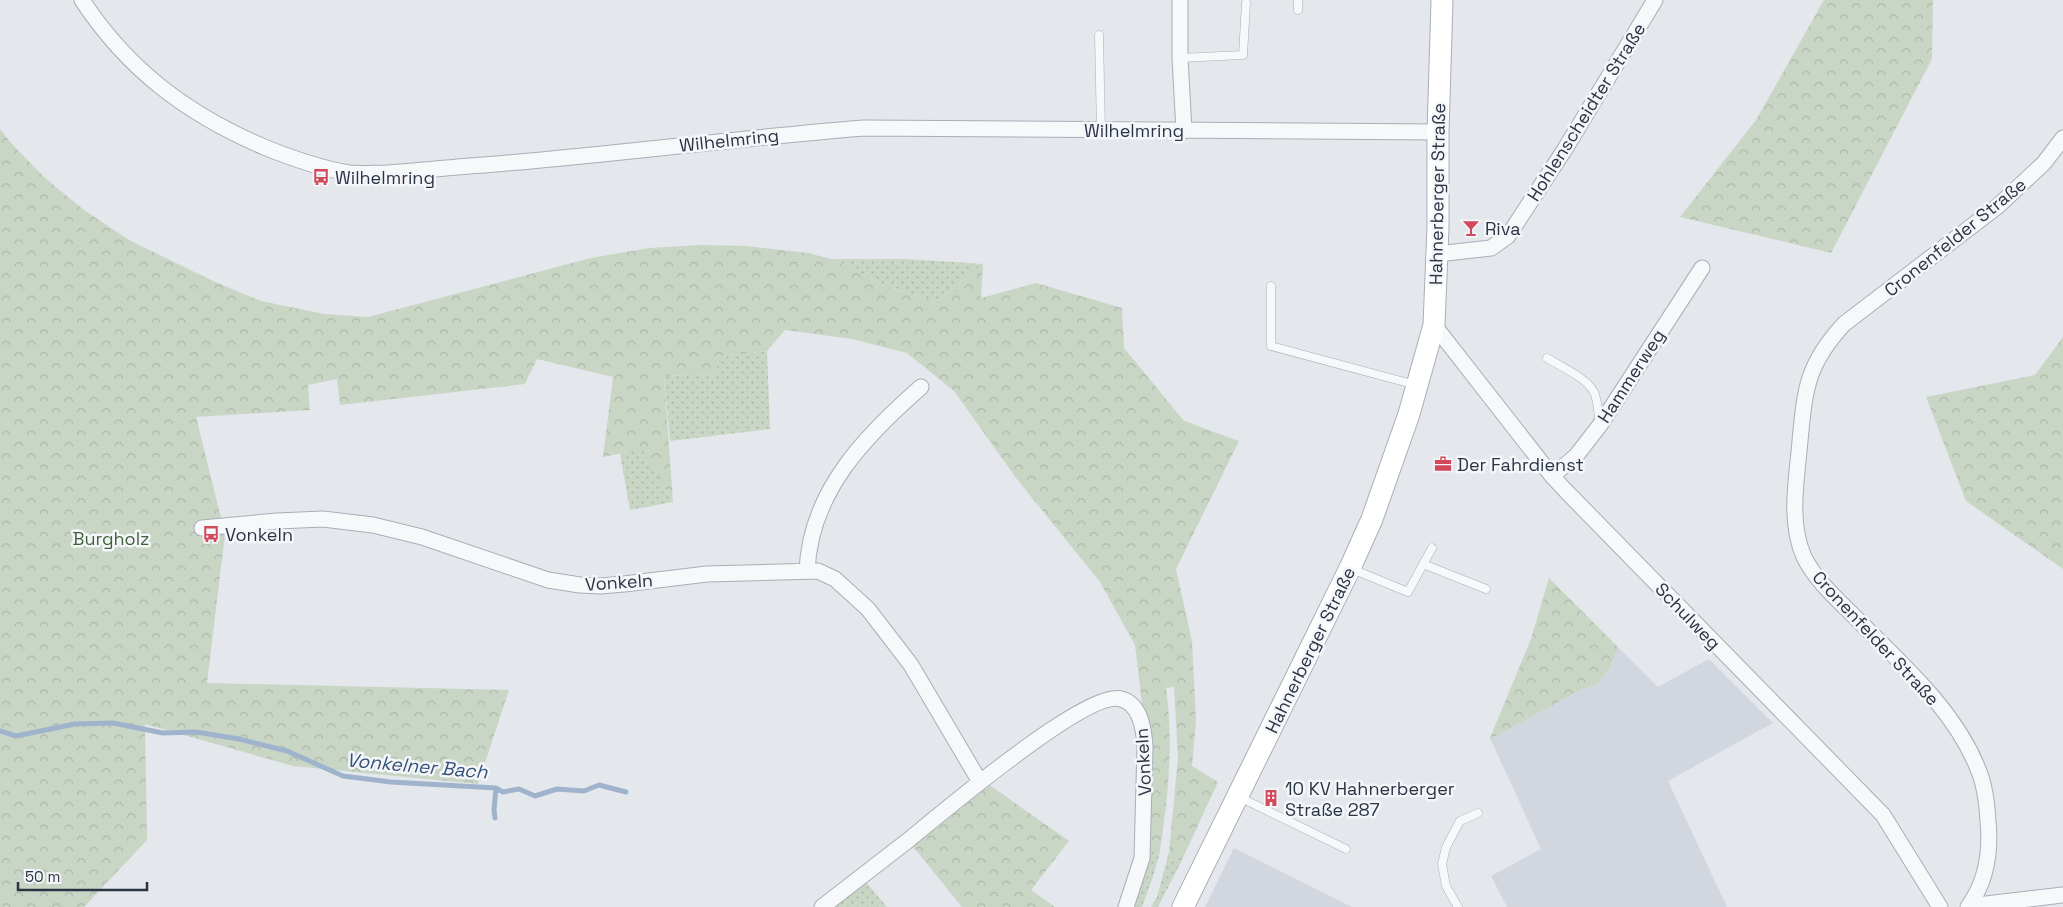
<svg xmlns="http://www.w3.org/2000/svg" width="2063" height="907" font-family="'Space Grotesk',sans-serif">
<style>
.built{fill:#d2d6de}
.grass{fill:url(#grass-dots)}
.forest{fill:url(#forest-crowns)}
.lines{fill:none;stroke-linecap:round;stroke-linejoin:round}
.stream{stroke:#9fb4cc;stroke-width:5}
.lane-casing{stroke:#a9aeb7;stroke-width:9}
.street-casing{stroke:#a9aeb7;stroke-width:17}
.secondary-casing{stroke:#a9aeb7;stroke-width:23}
.lane{stroke:#f7f8fa;stroke-width:8}
.street{stroke:#f7f8fa;stroke-width:15}
.secondary{stroke:#fff;stroke-width:21}
.labels{text-anchor:middle;dominant-baseline:central;stroke-width:5;stroke-linejoin:round;paint-order:stroke}
.street-label{font-size:18px;fill:#2b3445;stroke:#f4f6f9}
.poi-label{font-size:18px;fill:#2b3445;stroke:#f4f6f9;text-anchor:start}
.park-label{font-size:18px;fill:#3f6138;stroke:#f4f6f9}
.water-label{font-size:19px;font-style:italic;fill:#34527a;stroke:#f4f6f9}
</style>
<defs>
<pattern id="grass-dots" width="8" height="8" patternUnits="userSpaceOnUse" patternTransform="scale(1.25)"><rect width="8" height="8" fill="#c9d6c5"/><path d="M2 2h.1M6 6h.1" fill="none" stroke="#adb8ab" stroke-width="1.8" stroke-linecap="round"/></pattern>
<pattern id="forest-crowns" width="20" height="18" patternUnits="userSpaceOnUse" patternTransform="scale(1.25)"><rect width="20" height="18" fill="#c9d6c5"/><path d="M2 6a3 3 0 1 1 6 0M12 15a3 3 0 1 1 6 0" fill="none" stroke="#adb8ab"/></pattern>
</defs>
<rect width="100%" height="100%" fill="#e4e7ec"/>
<path class="built" d="M1619,648l39,39 51,-28 64,64 -105,58 59,126h-220l-16,-31 50,-27 -51,-111 9,-3 81,-45 17,-6 12,-15z
M1234,848l118,59h-147z"/>
<path class="grass" d="M831,259h75l77,5 -47,38 -53,-17z
M767,351l3,78 -100,12 -6,-65 52,-2 2,-17z
M642,448l31,54 -43,8 -10,-56z
M1148,846l11,10 -6,21 -11,30h-11z
M1169,852l12,10 -23,45h-7l6,-10z
M864,880l23,27h-53z"/>
<path class="forest" d="M1824,0h109l-1,59 -101,194 -151,-36 76,-97z
M0,129l10,13 35,36 39,32 45,30 84,41 48,20 63,13 44,3 223,-59 58,-10 52,-3 46,1 61,7 23,6 52,26 53,17 47,-38 -2,34 55,-15 86,25 2,40 60,73 55,20 -63,128 16,72 4,81 -4,44 26,16 -37,80 -12,-10 9,-94 -4,-71 -8,1c8,56 2,112 -7,168l-11,-10 -5,-134 -8,-67 -35,-63 -84,-104 -62,-87 -47,-38 -55,-14 -67,-9 -18,21 -49,6 -2,17 -52,2 9,126 -31,-53 -39,8 10,-80 -76,-18 -12,25 -185,21 -3,-26 -29,6 2,25 -114,7 29,117 -18,149 302,7 -31,94 -185,-18 -148,-42 2,116 -63,67h-84z
M2063,337v232l-97,-68 -40,-104 109,-22z
M1549,578l70,70 -10,21 -12,15 -17,6 -81,45 -9,3 41,-99z
M988,784l81,57 -38,49 24,17h-93l-52,-64z"/>
<g class="lines">
<path class="stream" d="M0,731l16,5 59,-12 38,-1 50,10 33,-1 43,7 48,12 56,25 48,6 105,6 7,4 16,-3 16,7 22,-7 27,2 15,-6 27,7
M495,818l-1,-8 2,-22"/>
<g class="lane-casing">
<path id="lane" d="M1298,0v10
M1099,35l2,95
M1180,58l63,-3 3,-52
M1271,286v60l145,39
M1547,358c13,8 40,20 47,34 4,9 4,21 6,31
M1423,564l63,25
M1352,569l56,23 24,-44
M1239,797l107,52
M1458,907l-12,-21 -4,-22 4,-17 14,-26 18,-8"/>
</g>
<g class="street-casing">
<path id="street" d="M82,0c46,70 105,114 182,147 27,11 55,21 85,26 12,1 25,0 38,0 32,-2 65,-6 97,-8 127,-10 253,-27 380,-37l574,4
M1180,0v58l4,73
M1437,254l54,-6 17,-12 57,-87 90,-149
M1434,325l118,151 14,15 317,324 57,92
M1552,476l24,-20 24,-31 102,-157
M202,528l75,-7 46,-2 50,6 49,12 126,43 32,5 20,1 24,-2 83,-10 111,-3 17,8 33,30 43,56 69,117
M807,571c3,-79 58,-135 114,-184
M1969,906l94,-11
M822,907c28,-22 56,-43 84,-65 31,-25 181,-153 215,-143 20,5 23,31 24,48l-3,111 -16,49
M1968,907c18,-25 23,-56 20,-86 -1,-18 -3,-36 -10,-52 -24,-61 -78,-106 -123,-152 -18,-18 -39,-36 -51,-60 -16,-36 -7,-79 -4,-116 5,-53 7,-77 44,-117l154,-118 46,-43 19,-25"/>
</g>
<g class="secondary-casing">
<path id="secondary" d="M1183,907l167,-339 22,-49 37,-105 25,-89 4,-98v-95l4,-132"/>
</g>
<use href="#lane" class="lane"/>
<use href="#street" class="street"/>
<use href="#secondary" class="secondary"/>
</g>
<defs>
<g id="bus-bare" transform="scale(1.35)"><path d="M-5-6H5V4H4V6H2V4H-2V6H-4V4H-5ZM-3.5-4V0h7V-4ZM-3.5 1.2v1.5H-2V1.2ZM2 1.2v1.5H3.5V1.2Z" fill="#d1495b" stroke="#f4f6f9" stroke-width="2.5" paint-order="stroke"/></g>
<g id="bar-bare" transform="scale(1.35)"><path d="M-6-5H6L.8 .8V4.5H3.5V6h-7V4.5H-.8V.8Z" fill="#d1495b" stroke="#f4f6f9" stroke-width="2.5" paint-order="stroke"/></g>
<g id="office-bare" transform="scale(1.35)"><path d="M-6-3h4V-5.5h4V-3h4V5H-6ZM-1-4.5V-3h2v-1.5ZM-6 0V1H6V0Z" fill="#d1495b" stroke="#f4f6f9" stroke-width="2.5" paint-order="stroke"/></g>
<g id="building-bare" transform="scale(1.35)"><path d="M-4-6H4V6H1V3H-1V6H-4ZM-2.5-4.3h1.7v1.8h-1.7ZM.8-4.3h1.7v1.8H.8ZM-2.5-1h1.7V.8h-1.7ZM.8-1h1.7V.8H.8Z" fill="#d1495b" stroke="#f4f6f9" stroke-width="2.5" paint-order="stroke"/></g>
</defs>
<g fill-rule="evenodd">
<use href="#bus-bare" x="321" y="177"/>
<use href="#bar-bare" x="1471" y="228"/>
<use href="#office-bare" x="1443" y="464"/>
<use href="#bus-bare" x="211" y="534"/>
<use href="#building-bare" x="1271" y="798"/>
</g>
<g class="labels">
<g class="street-label">
<text transform="translate(1586 112) rotate(-58)">Hohlenscheidter Straße</text>
<text x="1134" y="130">Wilhelmring</text>
<text transform="translate(729 140) rotate(-6)">Wilhelmring</text>
<text transform="translate(1437 194) rotate(-89)">Hahnerberger Straße</text>
<text transform="translate(1955 237) rotate(-39)">Cronenfelder Straße</text>
<text transform="translate(1631 376) rotate(-57)">Hammerweg</text>
<text transform="translate(619 582) rotate(-4)">Vonkeln</text>
<text transform="translate(1688 616) rotate(46)">Schulweg</text>
<text transform="translate(1876 638) rotate(47)">Cronenfelder Straße</text>
<text transform="translate(1310 650) rotate(-64)">Hahnerberger Straße</text>
<text transform="translate(1143 762) rotate(-93)">Vonkeln</text>
</g>
<g class="poi-label">
<text x="335" y="177">Wilhelmring</text>
<text x="1485" y="228">Riva</text>
<text x="1457" y="464">Der Fahrdienst</text>
<text x="225" y="534">Vonkeln</text>
<text x="1285" y="788">10 KV Hahnerberger<tspan x="1285" dy="21">Straße 287</tspan></text>
</g>
<g class="park-label">
<text x="111" y="538">Burgholz</text>
</g>
<g class="water-label">
<text transform="translate(417 766) rotate(5)">Vonkelner Bach</text>
</g>
</g>
<path d="M18 882v8h129v-8" fill="none" stroke="#2b3445" stroke-width="2.5"/>
<text x="25" y="882" font-size="15" fill="#2b3445" stroke="#f4f6f9" stroke-width="4" paint-order="stroke">50 m</text>
</svg>
